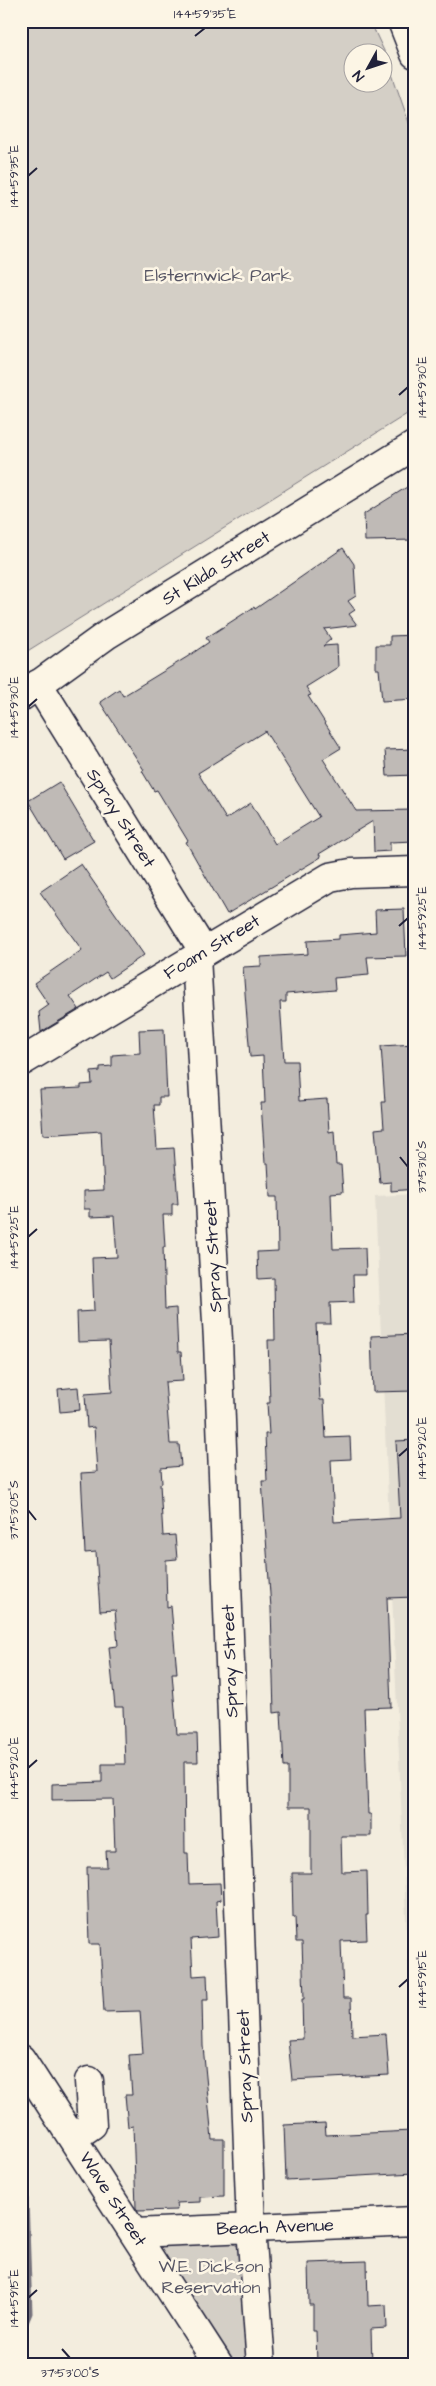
<svg xmlns="http://www.w3.org/2000/svg" width="436" height="2386" font-family="'Architects Daughter',sans-serif">
<style>
.built{fill:#e3ded2}
.green{fill:#d4cfc6;stroke:#7b7880;fill-rule:evenodd}
.lines{fill:none;stroke-linecap:round;stroke-linejoin:round}
.stream{stroke:#75727b;stroke-width:7}
.building{fill:#bfbab6;stroke:#22223b;fill-rule:evenodd}
.minor-casing{stroke:#22223b;stroke-width:31}
.major-casing{stroke:#22223b;stroke-width:31}
.minor{stroke:#fcf5e5;stroke-width:28}
.major{stroke:#fcf5e5;stroke-width:28}
.ticks{fill:none;stroke:#22223b;stroke-width:2}
.labels{text-anchor:middle;dominant-baseline:central;stroke-width:5;stroke-linejoin:round;paint-order:stroke}
.park-label{font-size:18px;fill:#575665;stroke:#fcf5e5}
.street-label{font-size:18px;fill:#22223b;stroke:#fcf5e5}
.neatline{fill:none;stroke:#22223b;stroke-width:2}
.ticks-label{font-size:12px;text-anchor:middle;fill:#22223b}
</style>
<rect width="100%" height="100%" fill="#f3edde"/>
<filter id="ink" filterUnits="userSpaceOnUse"><feTurbulence type="fractalNoise" baseFrequency=".02" numOctaves="2"/><feDisplacementMap in="SourceGraphic" scale="10" xChannelSelector="R" yChannelSelector="G"/><feConvolveMatrix kernelMatrix="1 2 1 2 8 2 1 2 1" color-interpolation-filters="sRGB"/></filter>
<g filter="url(#ink)">
<path class="built" d="M415,1194v935l-40,-933z"/>
<path class="green" d="M21,21h349l14,30 31,89v269l-394,246zM354,52h30v30h-30z
M232,2243l9,5 6,117h-17l-71,-116 5,-4z"/>
<g class="lines">
<path class="stream" d="M21,2084l8,229 -8,19"/>
</g>
<path class="building" d="M415,482v58l-50,1 -1,-27z
M343,548l11,16 2,32 -8,5 7,9 -6,4 8,11 -33,4 7,10 -8,7 14,-1 1,22 -32,20 5,8 -3,1 33,52 -18,11 33,52 59,-1v31l-25,1v9l-16,1 -1,-31 -54,33 2,3 -94,57 -41,-72 2,-1 -31,-51 -3,1 -12,-20 2,-1 -44,-68 19,-13 4,7 64,-39 22,-15 -3,-4 48,-31 1,2zM265,731l54,86 -44,27 -24,-41 -25,16 -28,-46z
M415,635v64l-33,2 -3,-32h-3v-24h14v-9z
M415,749v26l-28,1 -2,-26z
M59,782l35,59 -31,18 -35,-58z
M81,864l63,91 -34,23 -4,-6 -36,24 9,13 -38,23 -2,-20 10,-7 -15,-22 48,-33 -42,-58z
M404,909l2,47 -39,1 2,18 -35,3 1,12 -49,4v8h-6l4,59h13l2,40 28,-2 2,33 5,-1 2,34h5l2,27 -12,1 2,56 32,-1 1,27h-13l1,27 -24,1 1,21h-15l4,76h4l2,38 24,-1 1,22 -20,1 3,62 66,-4 -4,-77 19,-1v157l-28,1 4,109 -27,1 4,106h3v22h-30l1,36 25,-1 1,44h-2l1,25 -26,1 2,57h8l1,38 34,-2 3,41 -97,5 -4,-40 15,-1 -1,-40h2l-2,-57h-6l-1,-25h-2l-1,-44h19v-66h-23v-40h-4l-3,-55 -7,1 -3,-105 -9,-127h5l-2,-47h4l-2,-31h3l-2,-63h7l-1,-62 -16,1 -1,-27 21,-1 -1,-54h-7l-2,-34h-3l-4,-60h4l-2,-47 -13,1 -7,-90 18,-1v-9l47,-3 -1,-13 32,-2v-4l37,-3 -1,-22z
M164,1029l3,68h-8v8h-5l3,44 17,-1 4,56h-6v11h-9l2,32h-2l2,62 11,-1 2,44h3l2,29 -18,1 5,62h9l2,22 -20,2 1,15 -2,1 3,52 12,-1 2,24 -11,1v9l1,38 4,-1 6,67h-5l5,61h20l1,28h-14l1,91h3l1,31 31,-1 1,17 -5,1 2,36 -27,2 2,37 14,-1 1,25h-6l1,46 9,93h12v57l-24,1v5l-24,1 1,7 -39,1 -2,-3 -3,-82 -5,1 -3,-32h7l-3,-40 14,-1 -3,-43 -36,1 -4,-68h-11l-2,-77h20l-1,-16h9l-2,-52 -61,1v-16l50,-2v-18h23l-2,-57h-8l-6,-60 9,-1 -3,-36 -15,1 -4,-59 -11,1 -4,-80 16,-1 -3,-45 -7,1 -2,-34 27,-2 -3,-51 -31,1 -1,-30 17,-1 -2,-53 25,-1 -3,-41 -24,1v-8h-6v-18l20,-1 -3,-59 -58,4 -3,-45 41,-2v-3l11,-1 -1,-12 9,-1v-4l12,-1v-11l28,-2 -1,-23z
M415,1044v145l-24,2v-9l-11,1 -5,-54 9,-1 -2,-26h3l-4,-56z
M415,1334v57l-42,1 -2,-56z
M78,1387l2,23 -20,2 -2,-23z
M325,2123l1,12 86,-4 2,42 -128,7 -2,-55z
M367,2261l1,45 18,-1 1,23 -16,1 1,36h-55l-1,-34h-3v-26h-4l-1,-42z"/>
<g class="lines">
<g class="minor-casing">
<path id="minor" d="M402,21l13,33
M38,684l166,268
M196,957l22,383 33,888 10,137
M21,1062l309,-185 21,-4 64,-2
M21,2059l198,306
M73,2138l19,-13 -3,-44
M135,2233l280,-12"/>
</g>
<g class="major-casing">
<path id="major" d="M21,697l87,-63 307,-189"/>
</g>
<use href="#minor" class="minor"/>
<use href="#major" class="major"/>
</g>
</g>
<path class="ticks" d="M195,36l10,-8M28,176l9,-8M399,395l9,-8M28,707l9,-8M399,926l9,-8M400,1157l8,10M28,1237l9,-8M399,1456l9,-8M28,1510l8,10M28,1768l9,-8M399,1987l9,-8M28,2298l9,-8M62,2349l8,9"/>
<g class="labels">
<g class="park-label">
<text x="218" y="275">Elsternwick Park</text>
<text x="211" y="2266">W.E. Dickson<tspan x="211" dy="21">Reservation</tspan></text>
</g>
<g class="street-label">
<text transform="translate(216 568) rotate(-32)">St Kilda Street</text>
<text transform="translate(121 818) rotate(58)">Spray Street</text>
<text transform="translate(212 947) rotate(-31)">Foam Street</text>
<text transform="translate(213 1256) rotate(-93)">Spray Street</text>
<text transform="translate(230 1661) rotate(-92)">Spray Street</text>
<text transform="translate(245 2066) rotate(-92)">Spray Street</text>
<text transform="translate(113 2199) rotate(57)">Wave Street</text>
<text transform="translate(275 2227) rotate(-2)">Beach Avenue</text>
</g>
</g>
<rect width="436" height="2386" fill="none" stroke="#fcf5e5" stroke-width="55"/>
<g transform="translate(368 68) rotate(230)"><circle r="24" fill="#fcf5e5" stroke="#a5a1a1"/>
<path d="M0-4L9 19L0 12L-9 19Z" fill="#22223b"/>
<text y="-8" font-size="14" font-weight="bold" text-anchor="middle" fill="#22223b">N</text>
</g>
<rect x="28" y="28" width="380" height="2330" class="neatline"/>
<g class="ticks-label">
<text x="205" y="18">144°59'35"E</text>
<text transform="translate(14 176) rotate(-90)" y="4">144°59'35"E</text>
<text transform="translate(422 387) rotate(-90)" y="4">144°59'30"E</text>
<text transform="translate(14 707) rotate(-90)" y="4">144°59'30"E</text>
<text transform="translate(422 918) rotate(-90)" y="4">144°59'25"E</text>
<text transform="translate(422 1167) rotate(-90)" y="4">37°53'10"S</text>
<text transform="translate(14 1237) rotate(-90)" y="4">144°59'25"E</text>
<text transform="translate(422 1448) rotate(-90)" y="4">144°59'20"E</text>
<text transform="translate(14 1510) rotate(-90)" y="4">37°53'05"S</text>
<text transform="translate(14 1768) rotate(-90)" y="4">144°59'20"E</text>
<text transform="translate(422 1979) rotate(-90)" y="4">144°59'15"E</text>
<text transform="translate(14 2298) rotate(-90)" y="4">144°59'15"E</text>
<text x="70" y="2377">37°53'00"S</text>
</g>
</svg>
